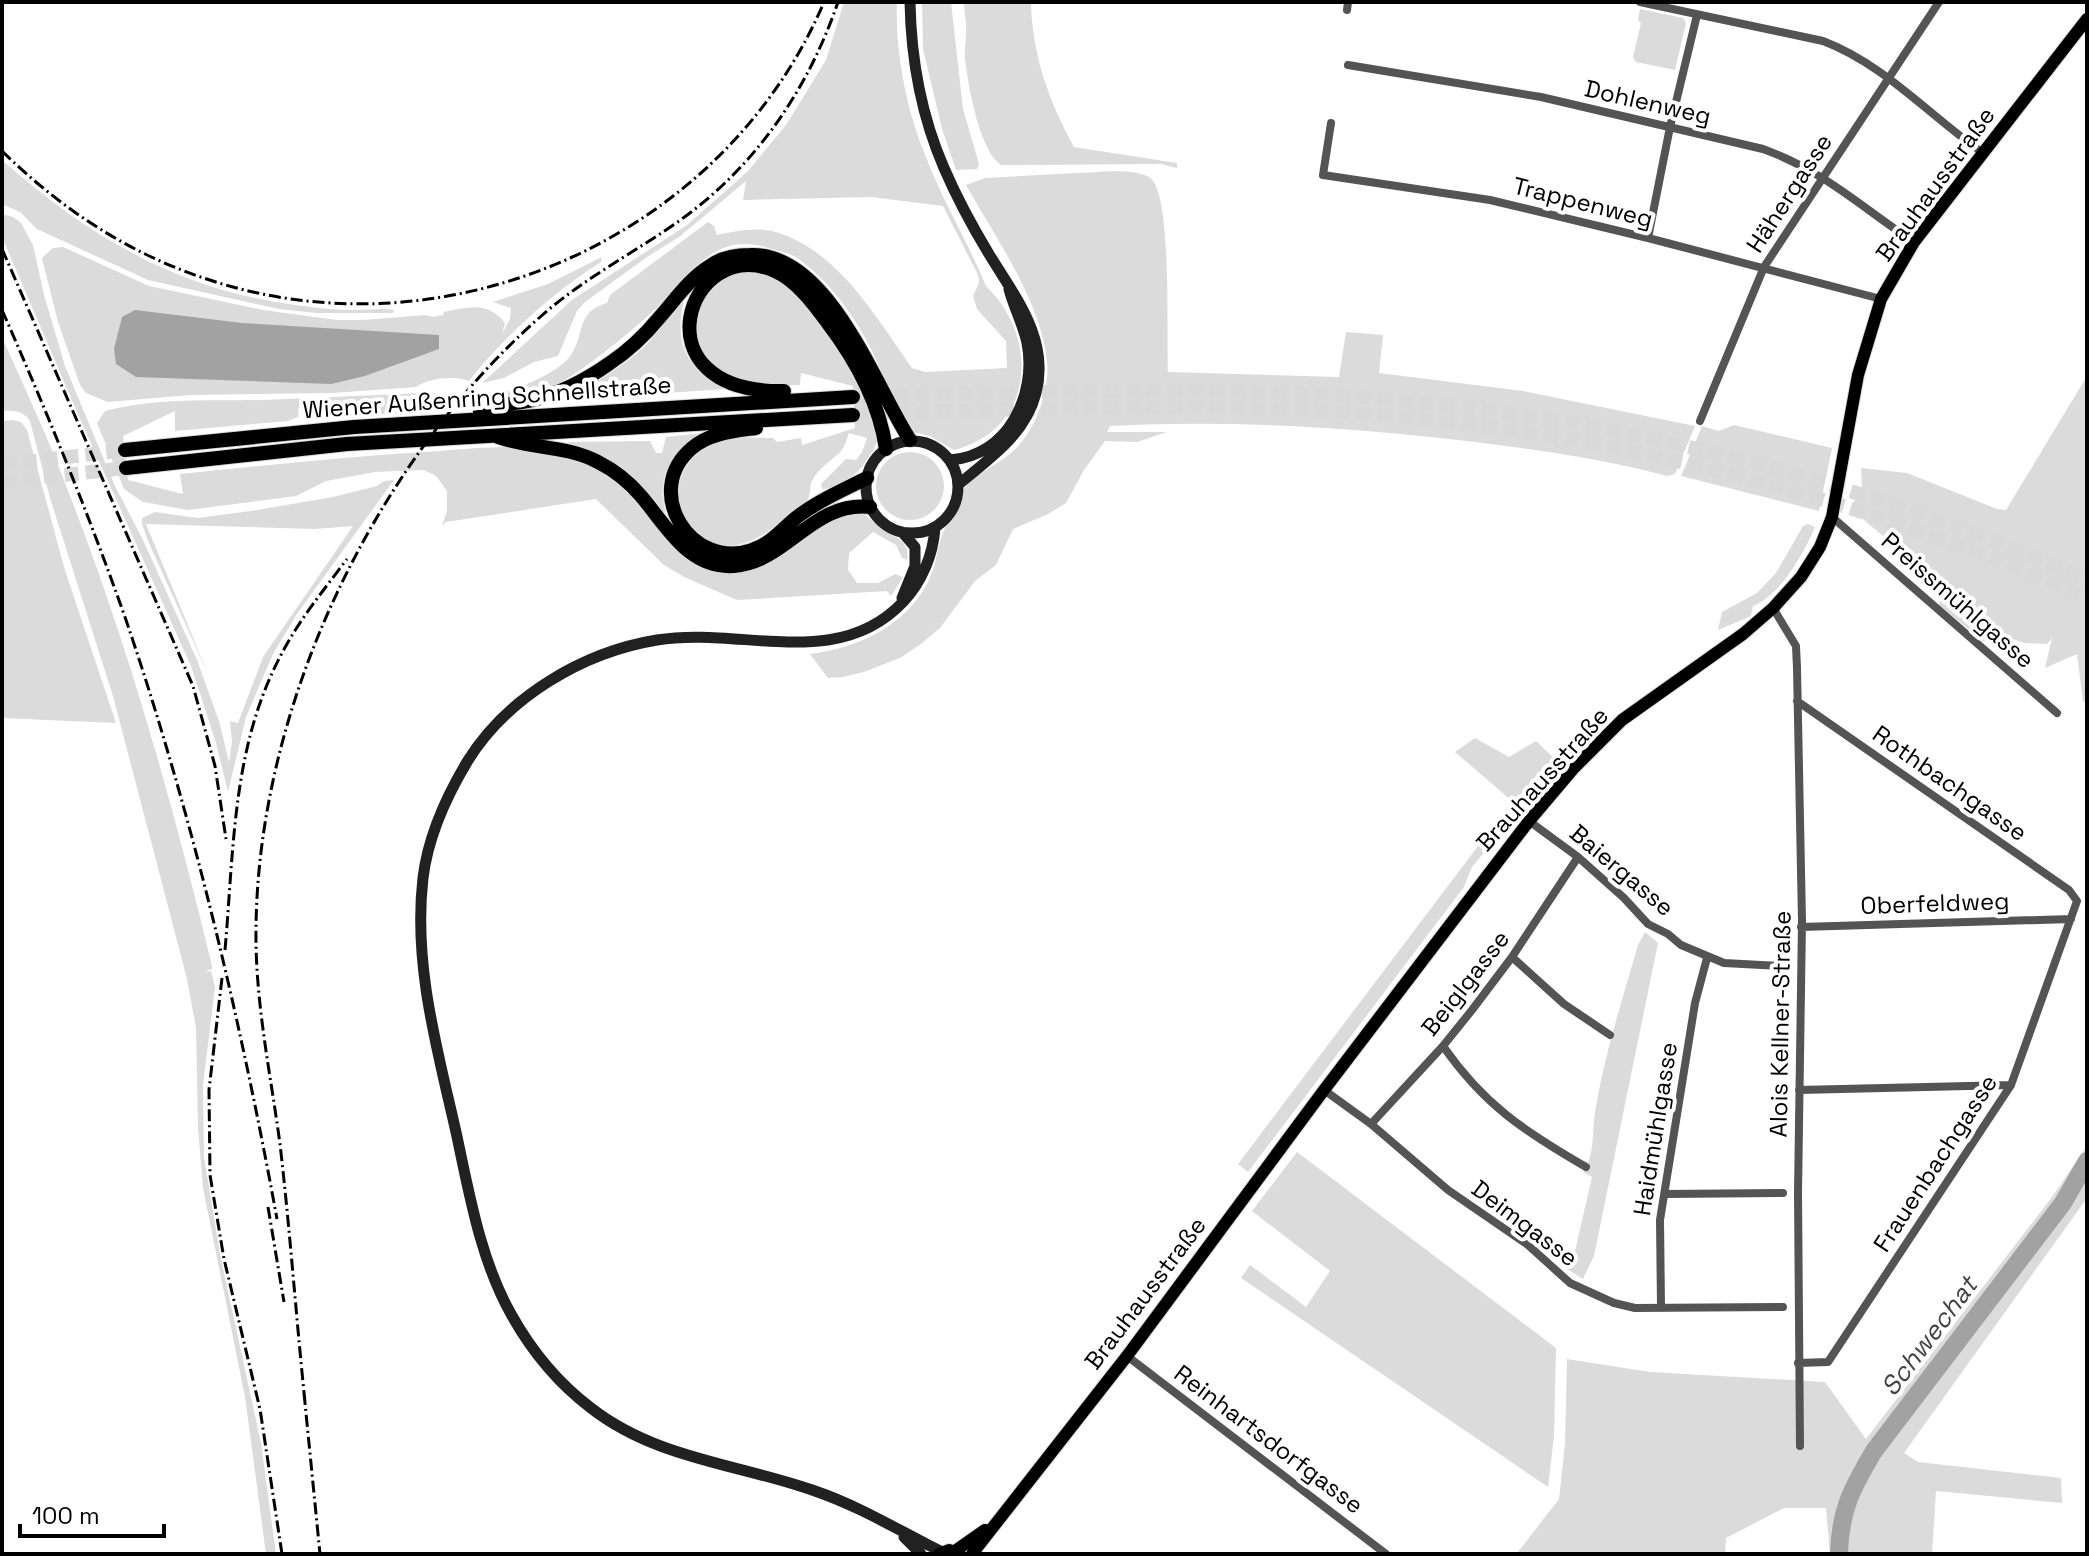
<svg xmlns="http://www.w3.org/2000/svg" width="2089" height="1556" font-family="'Space Grotesk',sans-serif">
<style>
.green{fill:#dbdbdb}
.water{fill:#a2a2a2}
.lines{fill:none;stroke-linecap:round;stroke-linejoin:round}
.river{stroke:#a2a2a2;stroke-width:18}
.highway-tunnel{stroke:#d9d9d9;stroke-width:14;stroke-dasharray:14 7;stroke-linecap:butt}
.primary-casing{stroke:#dbdbdb;stroke-width:14}
.highway-casing{stroke:#dbdbdb;stroke-width:16}
.street{stroke:#545454;stroke-width:8}
.secondary{stroke:#212121;stroke-width:11}
.primary{stroke:#000;stroke-width:12}
.highway{stroke:#000;stroke-width:14}
.rail{stroke:#000;stroke-width:3;stroke-dasharray:12 4 2 4;stroke-linecap:butt}
.labels{text-anchor:middle;dominant-baseline:central;stroke-width:8;stroke-linejoin:round;paint-order:stroke}
.street-label{font-size:24px;fill:#000;stroke:#fff}
.water-label{font-size:26px;font-style:italic;fill:#434343;stroke:#fff}
</style>
<rect width="100%" height="100%" fill="#fff"/>
<path class="green" d="M844,2h53c-2,49 9,105 27,150 17,46 43,88 62,134 54,52 49,143 -32,164l-24,-14 -17,-4c-19,-23 -28,-54 -41,-81 -16,-33 -44,-72 -75,-93 -8,-6 -20,-7 -29,-10 -58,-19 -82,35 -118,66 -22,20 -76,65 -103,75 -62,23 -132,22 -197,27l-18,-14 -33,3 -1,12 -10,4 -113,10v-20l-52,25 5,44 55,14 -3,-20c87,-9 173,-18 260,-23 41,-3 94,-9 133,5 48,16 93,72 130,107l116,-41 40,-11c8,4 14,11 21,16 13,10 31,13 27,33l-5,-2 -6,-13 -23,-13 -24,21 -1,17 9,13h21l17,-9 8,3 -12,19 -4,-5 -150,9 -53,-23 -20,-12 -68,-66 -150,23 -4,4 5,-15v-20l-11,-15 -12,-6 -49,2 -49,9 -30,15 -108,14 -45,-8 -19,-13 -27,-66 8,-12c51,-14 107,-10 159,-11 53,-2 106,-5 159,-7 25,-1 49,6 74,1 21,-5 62,-21 74,-39 14,-21 5,-44 36,-52l3,-8 98,-73 6,4 3,9c19,-4 43,-9 62,-2 61,20 98,86 133,135l13,4 82,-4 -1,-27 -29,-32 -4,-13 6,-13 -1,-8 -35,-69 -72,-9 -128,3 3,-19 -67,56 -32,20 -62,45 -8,9 -19,45 -24,6 -30,16 -22,5 90,-83 115,-75 61,-54 38,-46 40,-65z
M922,2h29l12,107 16,55 -2,5 -21,1 -14,-41 -19,-80z
M964,2h67c1,53 18,99 43,145l103,16v5l-16,-4 -160,1c-22,-15 -33,-80 -36,-106 -1,-11 2,-21 1,-32 0,-8 -2,-16 -2,-25z
M1640,9l43,9 3,5 -11,47 -39,-8 -3,-5 8,-34 -3,-3z
M2,160c87,77 176,130 294,145 20,3 41,5 61,5 12,0 25,-2 37,0l-1,3h-76l-38,-4 -131,-29 -111,-51 -17,-17 -18,-8z
M1075,173c22,0 55,-6 74,4 24,13 17,163 19,195l171,5 7,-45 37,3 -4,38 144,18 172,35 -20,48 -8,2c-63,-17 -128,-26 -192,-34 -121,-15 -243,-22 -365,-16l-3,6h60l-30,10 -32,-1 -21,29 -18,33 -18,11 -35,15 -17,36 -21,16 -35,47 -18,15 -20,14 -38,15 -21,5 -15,1 -18,-24c49,-6 101,-30 121,-79 6,-14 7,-33 14,-47 3,-5 8,-8 11,-14 5,-8 4,-21 10,-28 12,-13 30,-21 44,-32 25,-21 40,-62 37,-93 -6,-60 -52,-124 -81,-176l19,-7z
M2,214l11,3 8,6 12,22 11,50 21,71 50,120 29,56 53,118 22,61 10,41 3,-20 -2,-21 8,2 25,-66 90,-131 -38,3 -169,-5 62,150 -60,-133 -6,-17v-6l13,-6 43,6 59,-8 76,-13 44,-11 7,-5 10,-1 -97,134 -24,40 -27,63 -18,75 -12,-49 -25,-77 -111,-247 -78,-182z
M63,247l86,39 114,24 74,10h26l63,-5 7,2 10,-2 1,-3c24,-5 44,-11 61,11l-3,11 8,-15 1,-11 -18,-6 55,-18 54,-27 -1,5c-50,32 -95,73 -132,119 -13,-6 -42,-3 -53,6l-84,6 -142,2 -82,7 -22,-9 -6,-8 -22,-63 -16,-64 11,-10z
M732,271c13,1 32,-1 42,5 40,24 96,110 103,156 2,12 -7,23 -14,33 -8,12 -26,23 -41,24l-1,-5 25,-25 10,1 6,-8 5,-14 -18,-5c-2,6 -4,12 -7,17 -9,10 -24,18 -30,31 -3,5 -1,13 -4,18 -5,8 -20,17 -28,23 -88,78 -150,-61 -50,-83 14,-3 30,-1 43,-1l4,4 24,-4 1,7 53,-17 -2,-42 -52,-13 -1,12c-25,1 -60,1 -81,-12 -10,-6 -18,-21 -24,-30l4,-43z
M684,302c-11,42 4,69 43,87l-167,11c32,-15 61,-31 86,-55 13,-13 20,-35 38,-43z
M2,337c22,50 46,100 65,151 61,156 106,316 145,478v3l-8,3 7,-1 4,16 -12,98 1,72 17,102 40,184 15,111h-10l-21,-157 -42,-209 -5,-60 -2,-100 -9,-49 -74,-283 -63,-198 -20,-77c-6,-10 -17,-11 -28,-10z
M2087,376v324l-4,2 -6,-48 -32,14 7,-30 -5,6 -23,-1 -14,-5 -27,3 -44,-36 6,-17 -93,-78 1,-6 9,-16 -1,-20 46,5 90,36 9,1z
M13,420l8,2 6,8 37,137 52,156 -114,-5v-297z
M1734,425l98,23 -13,63 -138,-35 21,-50 17,5z
M703,433c-25,14 -44,36 -40,67 1,7 3,13 3,19l-37,-45 -62,-32 83,-1 6,12h6l4,-16z
M876 486a34 34 0 1 1 68 0a34 34 0 1 1-68 0Z
M1808,524l7,3c-11,26 -35,69 -62,79l-2,10 -33,14 4,-18 35,-19 19,-20 27,-47z
M1475,738l34,19 27,-16 23,22 -87,104 -8,20 -216,285 -10,-8 274,-363 -57,-49z
M1645,932l13,11 -64,313 -11,23 -16,-10 5,-5 20,-87 -9,-5c12,-16 9,-41 12,-60 9,-56 27,-112 43,-167z
M2087,1146v52l-183,255 14,9 143,16 1,25 -126,-12 -4,63h-102l-4,-46h-42l-58,30 -1,16 -207,-2 41,-53 6,-55 2,-85 83,13 175,10 41,57 186,-242z
M1297,1152l259,196 -2,88 -6,51 -307,-209 9,-13 56,42 24,-36 -78,-60z"/>
<path class="water" d="M135,310l107,13 197,12v14l-74,27 -34,8 -195,-7 -20,-13 -2,-15 8,-32z"/>
<g class="lines">
<path class="river" d="M1839,1554c1,-44 13,-66 35,-103l189,-248 24,-42"/>
<path class="highway-tunnel" d="M853,397c152,-4 304,-10 456,-3 268,13 533,78 778,186
M853,415c152,-5 304,-13 456,-5 269,13 532,79 778,188
M2,465l123,-15
M2,482l124,-14"/>
<g class="primary-casing">
<path id="primary" d="M955,1551l30,-21
M939,1554l10,-4 11,4
M972,1554l155,-198 197,-266 205,-269 44,-52 49,-49 121,-86 30,-26 28,-31 19,-30 12,-30 26,-142 23,-76 33,-57 173,-223"/>
</g>
<g class="highway-casing">
<path id="highway" d="M784,391c-150,3 -97,-158 -9,-120 21,9 39,33 52,51 29,38 52,79 59,127
M480,412c15,-8 36,-8 53,-12 28,-7 53,-20 77,-37 18,-12 35,-28 49,-45 16,-18 30,-39 51,-52 12,-9 26,-11 40,-11 79,-3 125,132 160,185
M756,428c-21,3 -47,5 -64,20 -51,43 -1,123 60,102 19,-6 30,-21 45,-33 21,-16 46,-27 70,-39
M498,437c33,12 68,8 100,25 16,8 31,20 43,34 25,29 47,73 93,70 53,-4 78,-65 136,-59
M125,450l229,-23 499,-30
M126,468l221,-24 506,-29"/>
</g>
<path class="street" d="M1640,2l183,39c61,23 107,75 160,112
M1347,10l1,-8
M1348,65l193,32 222,52c61,22 98,58 151,93
M1331,123l-8,52 167,25 158,38 233,61
M1648,238l22,-111 27,-112
M1700,421l64,-154 175,-265
M1832,517l225,196
M1773,608l23,38 1,22 5,253 -4,272 2,253
M1797,701l272,189 8,11 -66,184 -183,277 -30,1
M1529,821l49,36 46,41 24,26 20,10 13,11 43,18 58,3
M1801,927l270,-8
M1512,957l52,47 46,31
M1443,1046c41,59 81,85 143,121
M1324,1090l47,34 77,66 80,55 42,38 44,20 21,5 148,-1
M1799,1090l212,-5
M1371,1124l72,-78 29,-36 40,-53 66,-100
M1665,1194l118,-1
M1661,1307l-1,-87 35,-217 12,-45
M1127,1356l259,198"/>
<path class="secondary" d="M910,2c1,57 11,113 34,166 13,30 28,58 45,86 26,43 61,85 47,139 -11,42 -46,65 -77,91
M866 487a46 46 0 1 1 92 0a46 46 0 1 1-92 0Z
M950,460c58,-4 87,-65 77,-117 -4,-19 -13,-35 -18,-54
M935,528c-2,27 -13,54 -32,74 -66,70 -163,24 -246,38 -74,12 -150,57 -190,122 -21,35 -39,74 -44,116 -10,86 14,170 33,254 13,60 24,127 55,182 20,36 47,69 80,94 65,51 148,56 224,83 44,15 85,40 127,61
M902,532l13,15v19l-13,32
M904,1537l17,17"/>
<use href="#primary" class="primary"/>
<use href="#highway" class="highway"/>
<path class="rail" d="M2,151c61,60 132,106 214,131 239,75 510,-49 608,-280
M2,249l191,437 22,80 11,73
M2,310c45,102 87,205 124,310 66,194 114,397 151,599
M225,950c9,-101 7,-203 56,-295 18,-35 42,-64 66,-96
M222,978l-13,112 1,85 14,84 36,150 22,145
M268,1207l16,95
M304,1393l16,161
M305,1402c-9,-86 -15,-172 -25,-258 -9,-67 -23,-133 -24,-201 -3,-226 114,-476 283,-625 42,-38 93,-64 140,-97 76,-54 129,-131 159,-219"/>
</g>
<g class="labels">
<g class="street-label">
<text transform="translate(1648 102) rotate(13)">Dohlenweg</text>
<text transform="translate(1935 184) rotate(-54)">Brauhausstraße</text>
<text transform="translate(1789 193) rotate(-57)">Hähergasse</text>
<text transform="translate(1583 202) rotate(14)">Trappenweg</text>
<text transform="translate(487 397) rotate(-4)">Wiener Außenring Schnellstraße</text>
<text transform="translate(1958 600) rotate(41)">Preissmühlgasse</text>
<text transform="translate(1542 779) rotate(-48)">Brauhausstraße</text>
<text transform="translate(1950 783) rotate(35)">Rothbachgasse</text>
<text transform="translate(1622 870) rotate(40)">Baiergasse</text>
<text transform="translate(1935 903) rotate(-2)">Oberfeldweg</text>
<text transform="translate(1465 983) rotate(-52)">Beiglgasse</text>
<text transform="translate(1780 1024) rotate(-89)">Alois Kellner-Straße</text>
<text transform="translate(1655 1129) rotate(-81)">Haidmühlgasse</text>
<text transform="translate(1935 1163) rotate(-57)">Frauenbachgasse</text>
<text transform="translate(1525 1223) rotate(37)">Deimgasse</text>
<text transform="translate(1145 1293) rotate(-53)">Brauhausstraße</text>
<text transform="translate(1269 1439) rotate(37)">Reinhartsdorfgasse</text>
</g>
<g class="water-label">
<text transform="translate(1929 1336) rotate(-53)">Schwechat</text>
</g>
</g>
<rect width="2089" height="1556" fill="none" stroke="#000000" stroke-width="8"/>
<path d="M20 1524v12h144v-12" fill="none" stroke="#000000" stroke-width="4"/>
<text x="32" y="1524" font-size="24" fill="#000000" stroke="#ffffff" stroke-width="6" paint-order="stroke">100 m</text>
</svg>
